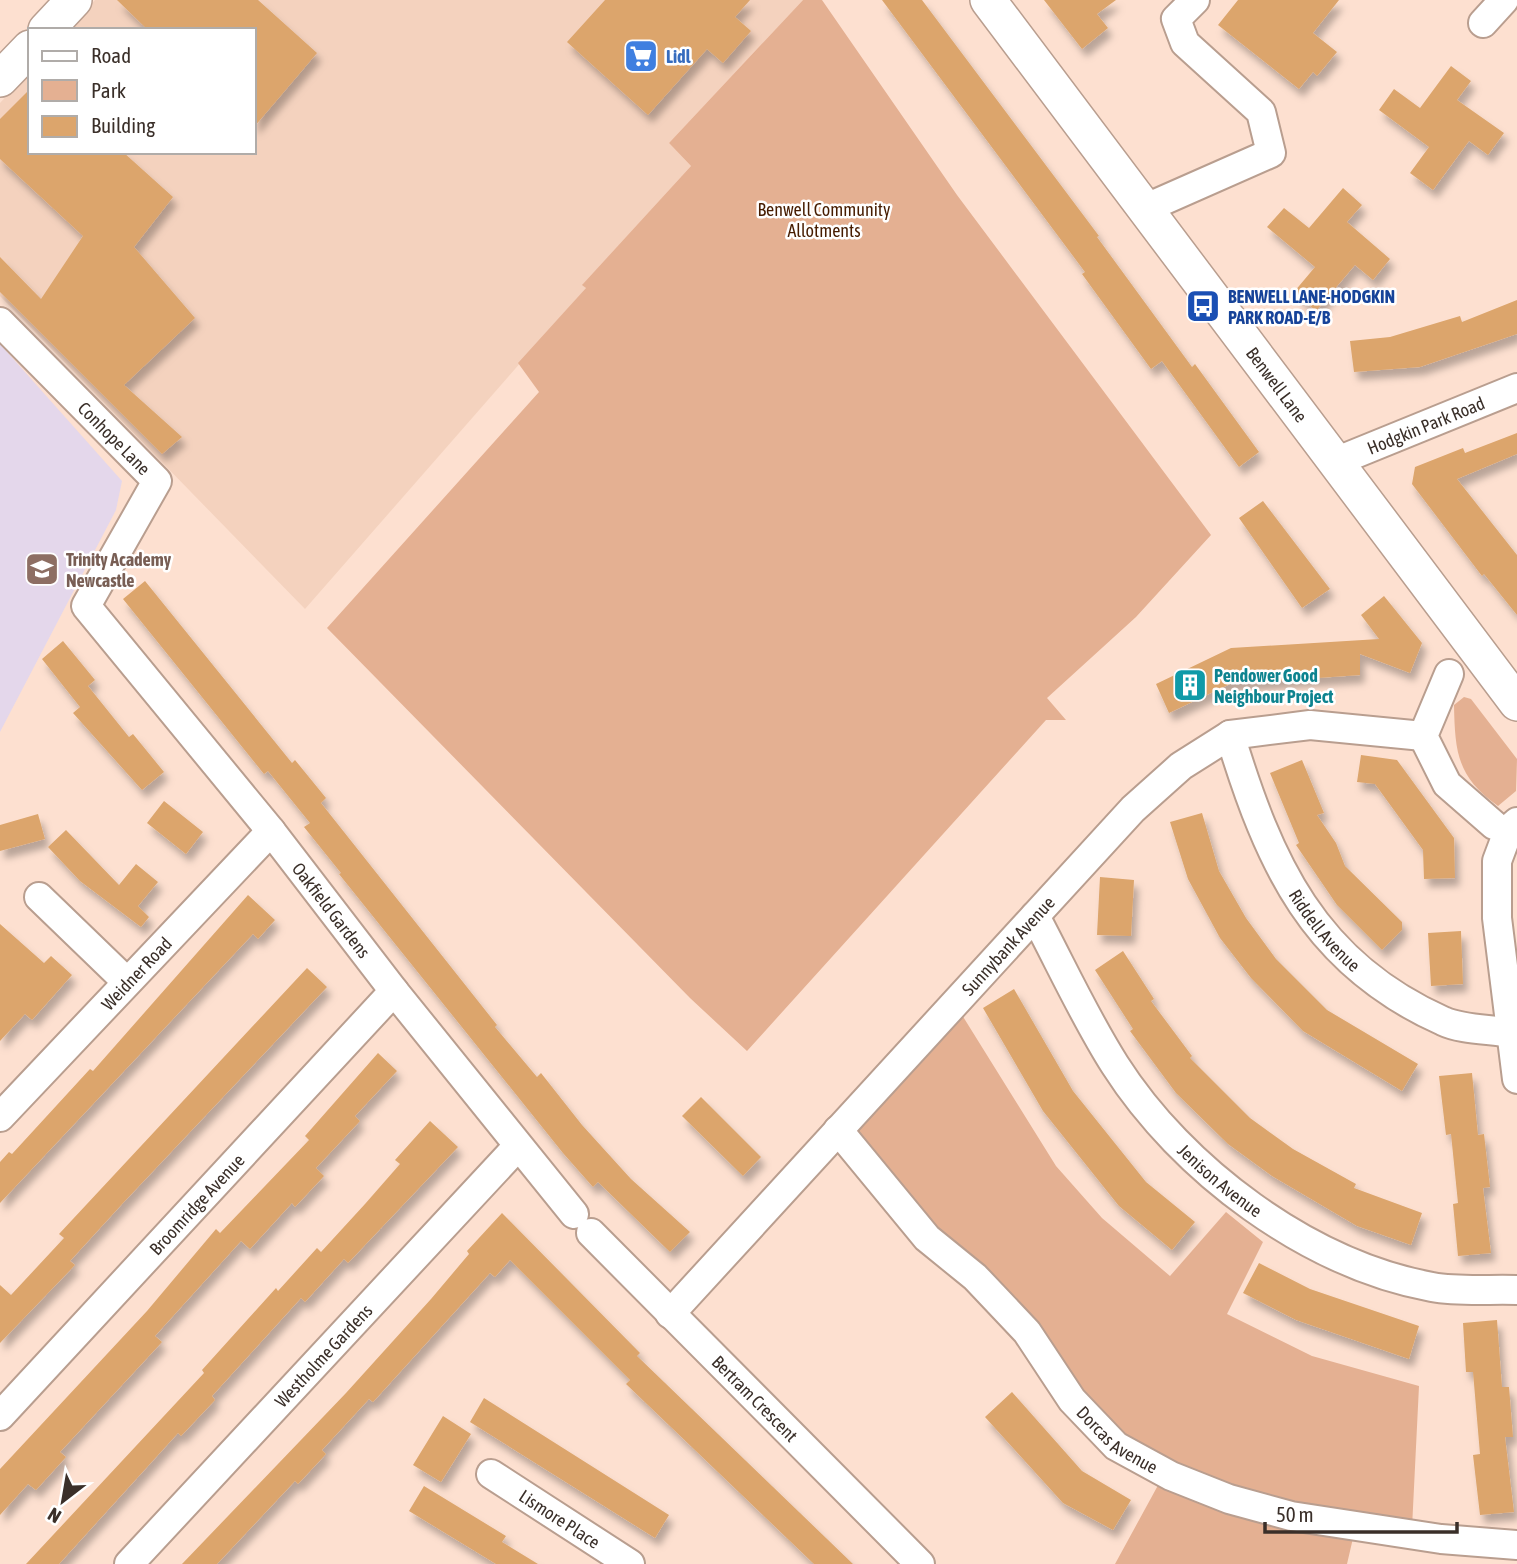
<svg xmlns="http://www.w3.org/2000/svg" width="1517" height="1564" font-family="'Asap Condensed',sans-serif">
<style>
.built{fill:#f4d2be}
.education{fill:#e4d7eb}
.green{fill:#e4b092}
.building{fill:#dca56c;filter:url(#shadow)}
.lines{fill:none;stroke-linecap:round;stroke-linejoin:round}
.minor-casing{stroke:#b99e8f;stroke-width:32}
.major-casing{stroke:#b99e8f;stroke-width:38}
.minor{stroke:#fff;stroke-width:28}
.major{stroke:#fff;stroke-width:35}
.labels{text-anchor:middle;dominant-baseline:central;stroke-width:5;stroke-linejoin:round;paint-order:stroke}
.shop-label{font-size:18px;font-weight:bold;fill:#366cbe;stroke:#fff;text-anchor:start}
.park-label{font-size:18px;fill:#461c00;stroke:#fff}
.transit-label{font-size:18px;font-weight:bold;fill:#164399;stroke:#fff;text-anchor:start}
.street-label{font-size:18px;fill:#3a2f29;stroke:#fff}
.education-label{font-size:18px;font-weight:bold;fill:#785e54;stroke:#fff;text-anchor:start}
.culture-label{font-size:18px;font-weight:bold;fill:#0d838f;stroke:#fff;text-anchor:start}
</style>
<defs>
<filter id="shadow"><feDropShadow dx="4.5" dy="8" stdDeviation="3.5" flood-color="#0004"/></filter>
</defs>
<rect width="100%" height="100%" fill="#fde0d0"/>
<path class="built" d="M95,0h708l-134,143 22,23 -108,118 3,4 -281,321 -305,-313v-193l30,-32v81h224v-122h-187z"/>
<path class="education" d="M0,344l122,137 -6,29 -116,222z"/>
<path class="green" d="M803,0h19l135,195 254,340 -75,82 -89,81 19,22h-20l-299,331 -57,-53 -363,-370 212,-236 -21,-29 68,-75 -4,-3 109,-119 -22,-23z
M1464,697l7,2 46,60 -1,32 -18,15c-41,-29 -43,-54 -44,-101z
M962,1015l94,151 46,52 68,58 56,-64 37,30 -36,72 85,42 107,30 -7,142 -55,-7 -10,43h-232l53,-97 -47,-23 -277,-316z"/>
<path class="building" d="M117,0h141l59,53 -63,74v-97h-106z
M605,0h145l-15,17 16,14 -28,32 -16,-14 -59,66 -81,-73z
M882,0h40l177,236 -2,1 95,130 3,-3 64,88 -20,15 -77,-106 -11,8 -69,-95 3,-2z
M1044,0h72l-19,14 11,14 -26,21z
M1238,0h101l-26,33 24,19 -20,24 -4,-4 -14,17 -81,-64z
M1451,66l20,15 -14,19 47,33 -16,22 -19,-14 -36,49 -23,-17 19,-26 -50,-37 15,-21 26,19z
M30,89v63h93l50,45 -39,50 61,71 -71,67 58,52 -20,17 -162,-162v-35l41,42 42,-63 -83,-77v-40z
M1343,188l19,17 -15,17 43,37 -17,21 -18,-15 -39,46 -22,-19 21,-25 -48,-40 17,-19 25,20z
M1517,300v34l-97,33 -66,5 -4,-31 40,-4 70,-21 2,6z
M1517,433v21l-60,25 60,76v60l-33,-41 -2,2 -70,-92 3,-17 48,-19 2,5z
M1263,501l67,88 -28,19 -63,-90z
M145,581l147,182 3,-3 31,38 -5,5 176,222 -2,2 42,50 4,-4 41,52 49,54 59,53 -20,20 -72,-70 -5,5 -30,-34 -224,-279 2,-1 -37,-46 6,-4 -42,-52 -4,3 -141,-175z
M1384,596l38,47 -12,30 -50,-19v21l-130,9 -61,29 -13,-29 75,-36 148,-9 -18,-24z
M63,641l32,39 -7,6 41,51 4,-3 31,38 -22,18 -69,-77 7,-6 -38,-48z
M1361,755l36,5 57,78 1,40 -31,1 -1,-29 -48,-66 -18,-2z
M1302,760l22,53 -7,2 19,28 9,23 57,56v8l-20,20 -45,-45 -41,-60 3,-2 -29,-70z
M164,801l39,31 -17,22 -39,-31z
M1202,813l17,58 27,47 30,41 51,51 91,54 -16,27 -99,-60 -52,-53 -31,-40 -32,-59 -18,-57z
M38,814l7,25 -45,12v-26z
M66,830l53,55 17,-21 22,18 -20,24 11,11 -8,10 -61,-46 -32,-34z
M1100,877l34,3 -3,56 -34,-1z
M248,895l27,25 -17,19 -5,-5 -253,269v-41l9,-10 3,2 78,-85 3,2z
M0,924l44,39 7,-7 21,19 -40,45 -7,-6 -25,27z
M1461,931l2,53 -32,2 -3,-53z
M1123,951l31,48 -3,2 41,55 -2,2 60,60 43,31 63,35 -2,4 68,25 -11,32 -54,-19 -85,-50 -44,-32 -52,-51 -46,-62 3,-2 -38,-59z
M307,968l20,19 -204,216 -53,58 5,4 -75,78v-58l11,10 53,-57 -5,-4z
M1014,989l59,102 73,91 49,40 -23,28 -53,-44 -76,-95 -60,-103z
M378,1053l19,18 -42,45 5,5 -44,47 8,8 -29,31 -3,-4 -42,46 -9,-8 -86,95 7,6 -102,110 6,5 -30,33 -8,-6 -28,31v-46l147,-158 69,-82 4,4 89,-93 -4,-4z
M1472,1073l6,62 6,-1 6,53 -7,1 8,65 -33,3 -5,-52 5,-1 -7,-69 -5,1 -7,-59z
M701,1097l60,60 -18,19 -61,-60z
M430,1121l28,26 -110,116 -4,-4 -39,43 -4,-4 -89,98 3,4 -34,36 -3,-3 -119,131h-33l178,-191 -2,-3 74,-82 2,3 39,-43 4,4 44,-48 35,-40 -5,-4z
M502,1213l138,140 -3,3 216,208h-39l-188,-180 4,-4 -120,-120 -15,17 -5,-4 -117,129 -4,-3 -47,51 4,4 -28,30 -3,-3 -78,83h-35l164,-171 85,-94 38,-45 -2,-3z
M1259,1263l51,26 109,37 -10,33 -113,-39 -53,-27z
M1497,1320l5,67h7l4,50h-8l9,75 -34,3 -7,-60 7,-1 -7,-82h-7l-3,-49z
M1012,1392l70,79 49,29 -18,30 -50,-27 -78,-86z
M484,1398l185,117 -14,23 -185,-116z
M443,1416l28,18 -30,48 -28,-17z
M424,1486l82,50 -4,6 36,22h-42l-87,-53z"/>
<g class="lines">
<g class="minor-casing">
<g id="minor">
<path d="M1483,23l21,-23"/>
<path d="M1144,209l127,-56 -10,-41 -76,-69 -9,-24 19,-19"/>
<path id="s1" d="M0,322l157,159 -71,125 185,225 123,160 180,223"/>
<path id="s2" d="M1335,462l182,-74"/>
<path d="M1449,674l-26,62 24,48 47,41"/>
<path id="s3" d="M1230,735c39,128 83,228 213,286 19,9 47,8 68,12"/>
<path d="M1517,822l-8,7 -12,32v57l20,161"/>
<path d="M39,897l87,84"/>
<path id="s4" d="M1035,916c26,49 50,102 80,149 67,105 193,199 317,222 27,5 58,2 85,3"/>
<path id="s5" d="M0,1117l271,-286"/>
<path id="s6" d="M838,1130l89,108 48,39 52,55 45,68 44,46 55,30 58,23 62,17 150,23 76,6"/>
<path id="s7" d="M591,1233l329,331"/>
<path id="s8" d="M670,1314l463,-505 48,-43 49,-31 80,-10 113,11"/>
<path id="s9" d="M0,1416l394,-425"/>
<path id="s10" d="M491,1474l139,90"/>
<path id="s11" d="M129,1564l389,-418"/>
</g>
</g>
<g class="major-casing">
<g id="major">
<path id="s12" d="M988,0l529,703"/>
<path d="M46,30l28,-30"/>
<path d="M0,79l30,-31"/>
</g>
</g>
<use href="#minor" class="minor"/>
<use href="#major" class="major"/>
</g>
<defs>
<g id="supermarket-square" transform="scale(1.75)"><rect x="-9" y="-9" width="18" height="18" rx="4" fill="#3f7fe0" stroke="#fff"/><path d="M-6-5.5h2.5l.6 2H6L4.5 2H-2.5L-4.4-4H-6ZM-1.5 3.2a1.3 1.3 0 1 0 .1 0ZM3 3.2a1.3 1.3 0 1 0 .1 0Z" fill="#fff"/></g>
<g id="bus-square" transform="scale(1.75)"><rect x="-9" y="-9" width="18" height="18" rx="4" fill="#1a4fb4" stroke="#fff"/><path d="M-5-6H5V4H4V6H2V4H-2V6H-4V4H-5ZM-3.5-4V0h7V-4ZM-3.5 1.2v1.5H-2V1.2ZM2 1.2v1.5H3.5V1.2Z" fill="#fff"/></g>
<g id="school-square" transform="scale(1.75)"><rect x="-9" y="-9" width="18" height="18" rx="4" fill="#8d6e63" stroke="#fff"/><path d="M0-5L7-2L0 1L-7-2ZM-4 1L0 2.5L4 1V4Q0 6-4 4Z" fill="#fff"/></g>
<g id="building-square" transform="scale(1.75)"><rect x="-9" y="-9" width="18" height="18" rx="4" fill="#0f9aa8" stroke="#fff"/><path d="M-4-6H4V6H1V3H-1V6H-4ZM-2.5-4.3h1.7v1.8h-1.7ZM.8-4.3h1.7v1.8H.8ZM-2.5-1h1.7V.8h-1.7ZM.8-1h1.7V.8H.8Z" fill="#fff"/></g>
</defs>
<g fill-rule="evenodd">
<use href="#supermarket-square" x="641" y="56"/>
<use href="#bus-square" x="1203" y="306"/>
<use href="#school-square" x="42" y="569"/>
<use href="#building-square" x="1190" y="685"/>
</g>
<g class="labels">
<g class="shop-label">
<text x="666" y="56">Lidl</text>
</g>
<g class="park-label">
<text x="824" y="209">Benwell Community<tspan x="824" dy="21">Allotments</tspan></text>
</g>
<g class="transit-label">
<text x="1228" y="296">BENWELL LANE-HODGKIN<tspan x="1228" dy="21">PARK ROAD-E/B</tspan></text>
</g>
<g class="street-label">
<text stroke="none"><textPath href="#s12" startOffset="481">Benwell Lane</textPath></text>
<text stroke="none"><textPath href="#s2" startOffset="98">Hodgkin Park Road</textPath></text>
<text stroke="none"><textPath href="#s1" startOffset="163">Conhope Lane</textPath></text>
<text stroke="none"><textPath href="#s1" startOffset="758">Oakfield Gardens</textPath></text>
<text stroke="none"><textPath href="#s3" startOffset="219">Riddell Avenue</textPath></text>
<text stroke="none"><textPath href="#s8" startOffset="500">Sunnybank Avenue</textPath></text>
<text stroke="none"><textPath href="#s5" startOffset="198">Weidner Road</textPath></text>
<text stroke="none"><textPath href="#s4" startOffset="326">Jenison Avenue</textPath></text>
<text stroke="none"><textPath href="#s9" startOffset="289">Broomridge Avenue</textPath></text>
<text stroke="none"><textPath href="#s11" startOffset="285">Westholme Gardens</textPath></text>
<text stroke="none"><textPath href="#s7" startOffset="233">Bertram Crescent</textPath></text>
<text stroke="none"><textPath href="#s6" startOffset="420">Dorcas Avenue</textPath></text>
<text stroke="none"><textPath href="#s10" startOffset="82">Lismore Place</textPath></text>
</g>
<g class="education-label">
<text x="66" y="559">Trinity Academy<tspan x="66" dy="21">Newcastle</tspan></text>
</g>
<g class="culture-label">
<text x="1214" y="675">Pendower Good<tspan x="1214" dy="21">Neighbour Project</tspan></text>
</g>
</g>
<rect x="28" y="28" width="228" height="126" fill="#ffffff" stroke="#b0aca9" stroke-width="2"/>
<rect x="42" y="51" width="35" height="10" fill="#ffffff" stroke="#b0aca9" stroke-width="2"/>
<text x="91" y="63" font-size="21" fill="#3a2f29">Road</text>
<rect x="42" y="80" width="35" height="21" fill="#e4b092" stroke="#b0aca9" stroke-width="2"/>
<text x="91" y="98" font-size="21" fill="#3a2f29">Park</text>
<rect x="42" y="116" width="35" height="21" fill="#dca56c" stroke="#b0aca9" stroke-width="2"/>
<text x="91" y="133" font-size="21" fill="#3a2f29">Building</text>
<g transform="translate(63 1501) rotate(211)" stroke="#ffffff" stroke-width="5" paint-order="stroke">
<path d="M0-5L12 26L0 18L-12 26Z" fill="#3a2f29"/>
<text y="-10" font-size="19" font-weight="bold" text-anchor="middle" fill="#3a2f29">N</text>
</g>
<path d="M1265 1522v10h192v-10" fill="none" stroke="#3a2f29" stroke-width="3.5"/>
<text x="1276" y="1522" font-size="21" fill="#3a2f29" stroke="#ffffff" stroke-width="5" paint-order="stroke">50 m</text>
</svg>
